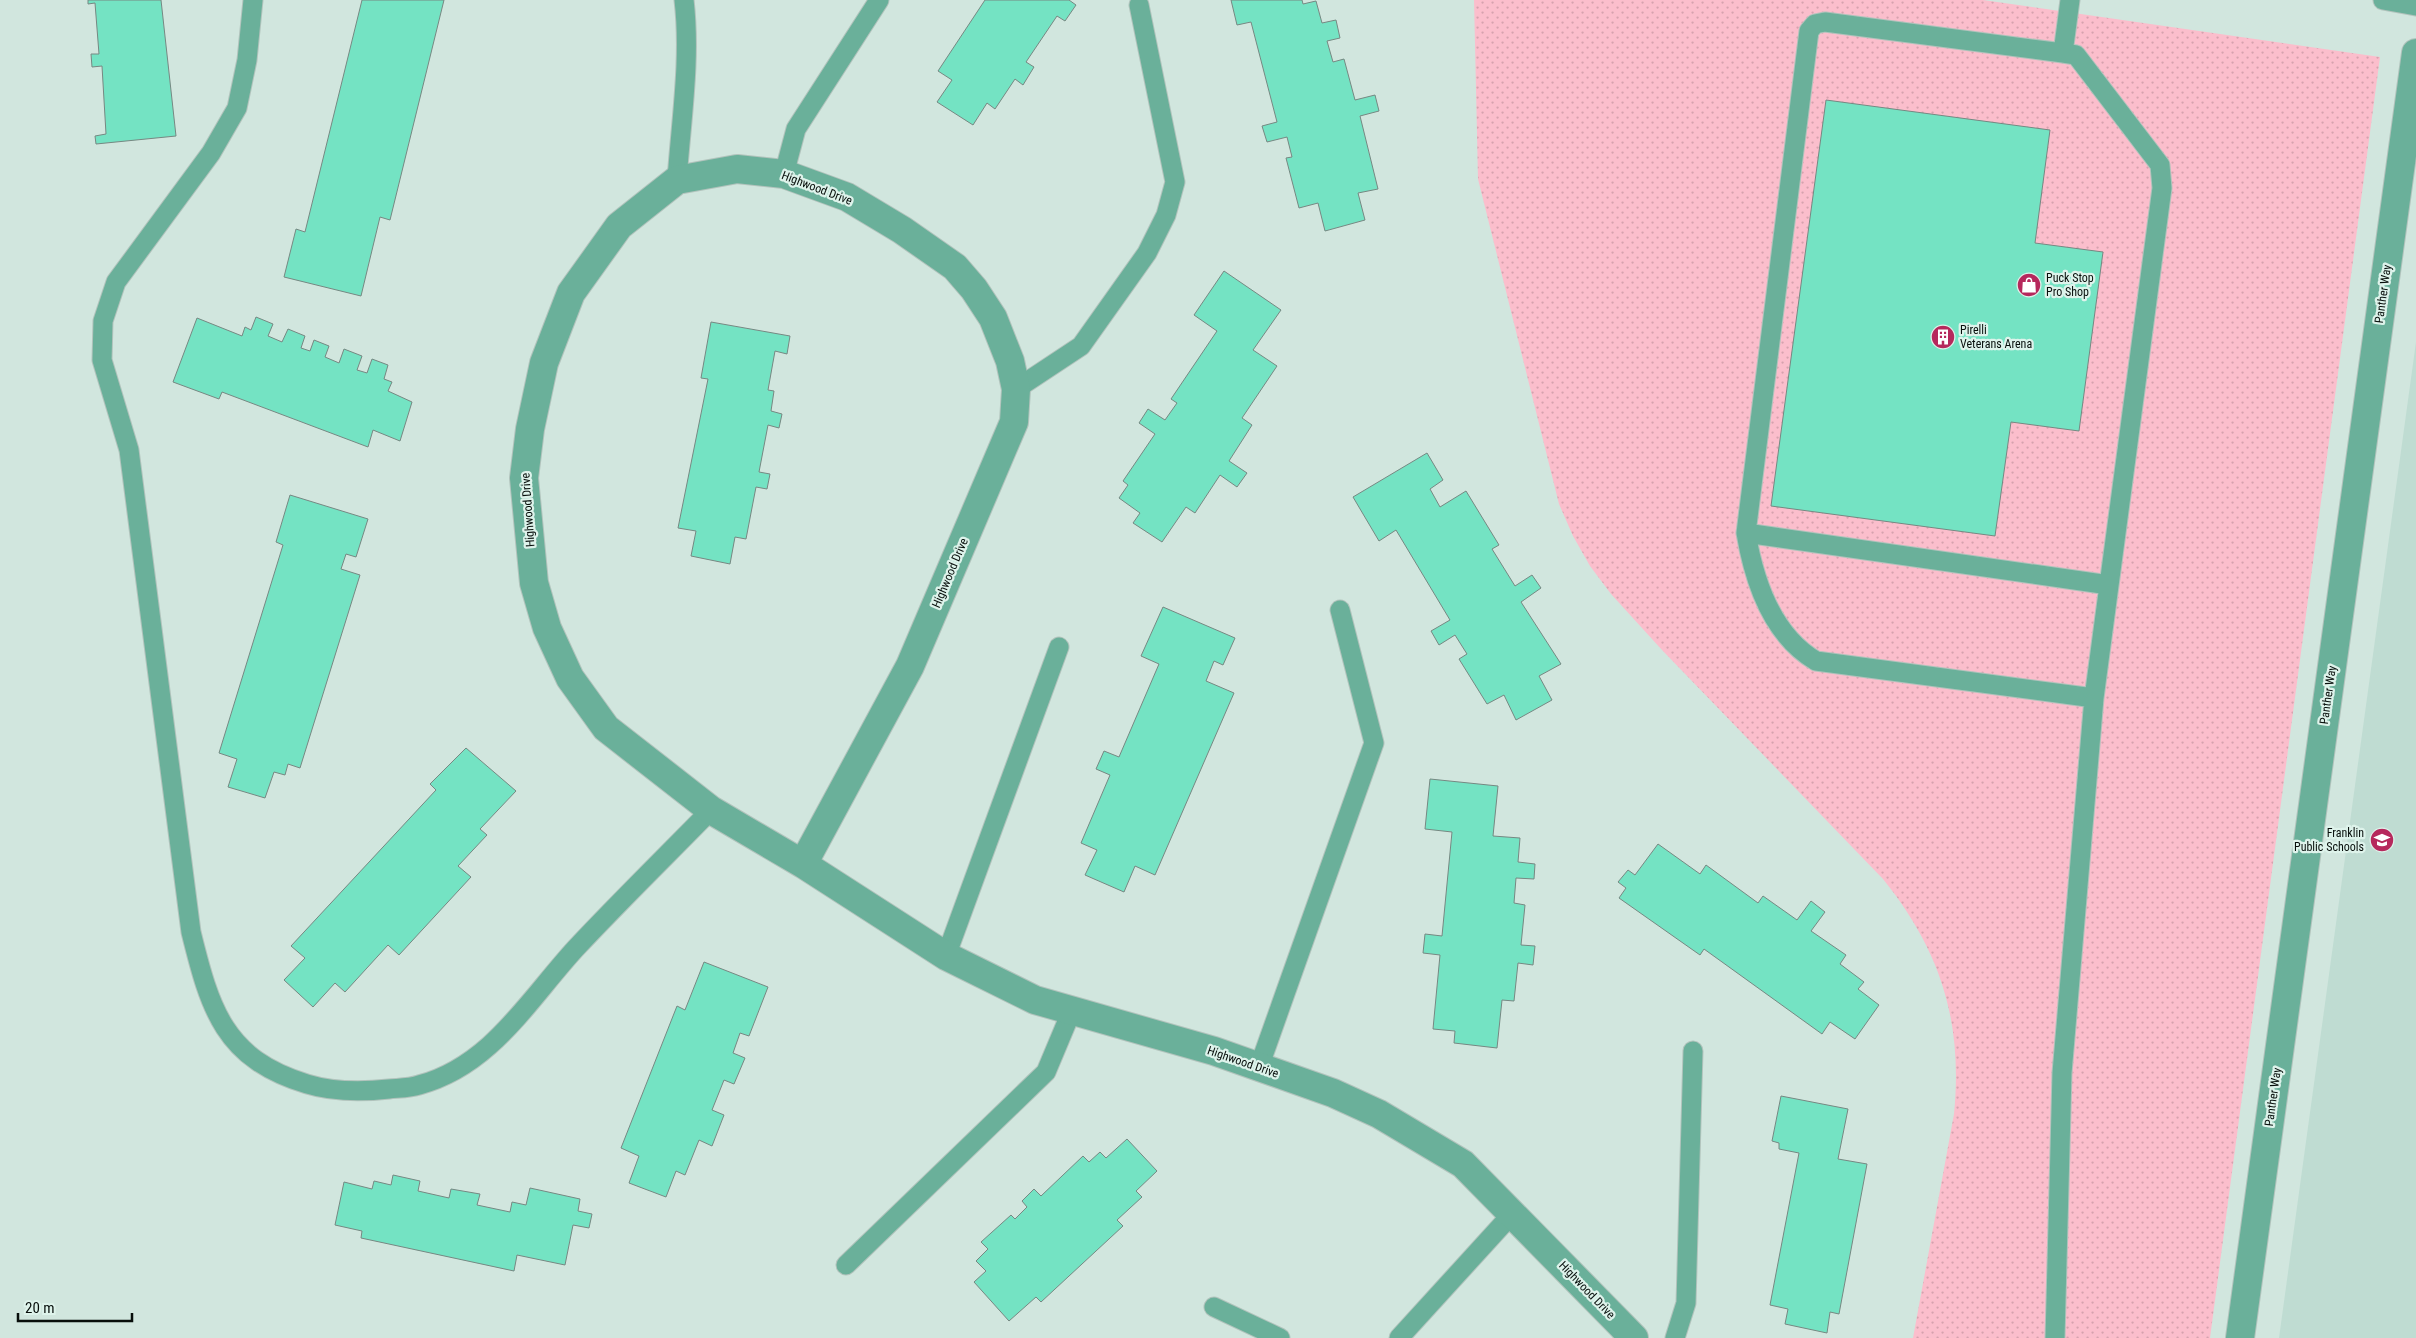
<svg xmlns="http://www.w3.org/2000/svg" width="2416" height="1338" font-family="'Roboto Condensed',sans-serif">
<style>
.built{fill:#bfdcd2}
.park{fill:url(#park-dots)}
.building{fill:#74e3c3;stroke:#768882}
.lines{fill:none;stroke-linecap:round;stroke-linejoin:round}
.lane-casing{stroke:#b1c3bc;stroke-width:21}
.street-casing{stroke:#b1c3bc;stroke-width:30}
.lane{stroke:#6ab09a;stroke-width:19}
.street{stroke:#6ab09a;stroke-width:28}
.labels{text-anchor:middle;dominant-baseline:central;stroke-width:4.5;stroke-linejoin:round;paint-order:stroke}
.street-label{font-size:12px;fill:#070e0b;stroke:#def3eb}
.poi-label{font-size:12px;fill:#070e0b;stroke:#def3eb;text-anchor:start}
</style>
<defs>
<pattern id="park-dots" width="8" height="8" patternUnits="userSpaceOnUse" patternTransform="scale(1.25)"><rect width="8" height="8" fill="#fbbecc"/><path d="M2 2h.1M6 6h.1" fill="none" stroke="#d6a2ae" stroke-width="1.8" stroke-linecap="round"/></pattern>
</defs>
<rect width="100%" height="100%" fill="#d1e6de"/>
<path class="built" d="M2416,342v996h-137z"/>
<path class="park" d="M1474,0h509l397,57 -170,1281h-297l41,-224c9,-92 -13,-163 -71,-235l-221,-229 -51,-56 -21,-28 -17,-30 -14,-32 -81,-325z"/>
<path class="building" d="M88,0h73l15,136 -80,8 -1,-8 11,-2 -4,-68 -10,1 -1,-13h8l-4,-51 -7,1z
M362,0h82l-54,220 -10,-3 -19,79 -77,-19 12,-48 9,3z
M985,0h84l7,5 -11,16 -8,-5 -31,46 8,5 -11,18 -8,-6 -20,30 -8,-6 -14,22 -36,-23 15,-22 -14,-9z
M1231,0h71l1,4 13,-3 6,22 14,-3 4,18 -13,3 6,21 11,-3 11,41 20,-5 4,16 -19,5 18,73 -20,4 7,27 -40,11 -7,-28 -19,5 -13,-50 6,-1 -5,-20 -20,5 -5,-16 15,-4 -26,-100 -14,3z
M1826,100l224,30 -15,113 68,9 -24,179 -68,-9 -16,114 -224,-30z
M1224,271l57,39 -28,40 24,16 -35,52 10,7 -23,36 18,12 -10,14 -17,-12 -25,38 -9,-6 -24,35 -29,-19 7,-10 -21,-15 9,-13 -5,-4 32,-47 -16,-11 9,-14 17,11 12,-17 -6,-4 46,-68 -23,-16z
M256,317l17,7 -5,12 14,6 6,-13 17,7 -4,12 9,3 4,-11 15,6 -4,11 14,6 5,-14 18,7 -5,14 10,3 5,-14 16,6 -4,14 8,3 -4,9 24,11 -12,39 -27,-11 -5,17 -146,-55 -3,7 -46,-17 24,-64 45,18 3,-9 6,3z
M711,322l79,14 -3,18 -12,-3 -7,39 6,1 -3,20 11,3 -3,14 -11,-3 -9,47 11,2 -3,15 -11,-2 -10,52 -11,-2 -5,27 -39,-8 5,-25 -18,-3 30,-149 -7,-1z
M1427,453l16,27 -13,9 10,18 26,-16 33,54 -7,4 23,37 17,-11 9,13 -20,14 40,62 -22,12 13,24 -36,20 -12,-25 -17,9 -28,-45 8,-5 -12,-19 -16,10 -8,-14 19,-11 -54,-90 -17,11 -26,-44z
M290,495l78,24 -12,38 -10,-3 -5,15 19,6 -60,193 -12,-4 -3,11 -11,-3 -9,26 -37,-11 9,-28 -18,-6 64,-208 -7,-3z
M1163,607l72,31 -12,27 -9,-4 -8,20 28,12 -79,182 -20,-9 -11,26 -39,-17 12,-25 -16,-7 29,-68 -14,-6 8,-18 15,6 40,-93 -18,-8z
M466,748l50,43 -36,38 7,6 -29,31 13,11 -72,78 -11,-10 -43,47 -10,-9 -22,24 -29,-27 21,-22 -14,-12 145,-156 -6,-6z
M1430,779l68,7 -5,50 27,2 -2,24 17,2 -1,15 -18,-1 -2,25 11,2 -4,40 14,1 -2,19 -15,-2 -4,38 -12,-1 -5,48 -43,-5 1,-12 -22,-2 7,-74 -17,-2 2,-19 17,2 10,-104 -27,-3z
M1658,844l42,30 6,-9 52,38 5,-7 34,24 14,-19 14,11 -14,19 35,24 -6,9 24,18 -6,7 21,16 -24,34 -25,-17 -8,12 -118,-85 -4,6 -81,-57 7,-10 -8,-6 10,-12 7,5z
M704,962l64,25 -19,49 -9,-3 -7,20 12,5 -11,26 -10,-4 -12,30 12,5 -12,31 -13,-6 -14,35 -9,-4 -10,26 -37,-14 10,-27 -18,-8 56,-142 8,4z
M1781,1096l67,13 -10,50 29,5 -28,150 -9,-2 -3,21 -42,-9 3,-15 -18,-4 29,-152 -20,-4v-6l-7,-2z
M1127,1139l30,32 -21,20 6,6 -25,23 6,6 -82,76 -5,-5 -27,24 -35,-39 12,-11 -10,-10 12,-12 -7,-7 30,-27 4,4 12,-12 -5,-6 12,-12 7,7 42,-40 6,6 11,-10 6,6z
M393,1175l27,6 -2,10 31,7 2,-9 29,5 -3,11 33,7 2,-10 14,3 4,-17 50,11 -2,12 14,3 -3,14 -16,-3 -8,40 -48,-10 -3,16 -153,-33 1,-7 -27,-6 9,-43 28,7 2,-8 17,4z"/>
<g class="lines">
<g class="lane-casing">
<path id="lane" d="M253,0l-6,60 -10,48 -26,45 -95,129 -13,39 -1,39 27,90 62,482c19,77 33,127 116,152 26,8 55,8 82,5 10,-1 21,-1 30,-4 72,-19 110,-86 157,-137 44,-47 90,-92 135,-138
M2383,0l33,6
M2063,53l-238,-31 -10,2 -6,7 -63,502c8,48 26,102 70,128l278,37
M784,174l12,-45 83,-129
M677,180c4,-59 14,-121 7,-180
M1016,389l65,-43 66,-93 19,-38 9,-33 -36,-177
M1746,533l363,52
M946,956l113,-309
M1259,1067l115,-324 -34,-133
M846,1265l200,-193 26,-62
M1214,1307l66,31
M1399,1338l113,-124
M1675,1338l11,-35 7,-252
M2055,1338l7,-265 32,-375 68,-510 -2,-23 -84,-110 -13,-2 7,-53"/>
</g>
<g class="street-casing">
<path id="street" d="M803,864l107,-198 104,-244 2,-33 -6,-28 -17,-43 -19,-29 -19,-22 -53,-37 -55,-33 -63,-23 -47,-5 -60,11 -58,46 -48,67 -27,70 -14,66 -6,49 10,105 13,45 23,50 36,50 105,82 92,54 143,92 89,44 179,51 119,42 46,21 84,50 171,174
M2240,1338l176,-1285"/>
</g>
<use href="#lane" class="lane"/>
<use href="#street" class="street"/>
</g>
<defs>
<g id="shop-disc" transform="scale(1.25)"><circle r="9.5" fill="#b6285c" stroke="#def3eb"/><path d="M-5-2.5h2.3a2.7 3.5 0 0 1 5.4 0H5L5.5 6h-11ZM-1.5-2.5h3a1.5 2.3 0 0 0-3 0Z" fill="#fff"/></g>
<g id="building-disc" transform="scale(1.25)"><circle r="9.5" fill="#b6285c" stroke="#def3eb"/><path d="M-4-6H4V6H1V3H-1V6H-4ZM-2.5-4.3h1.7v1.8h-1.7ZM.8-4.3h1.7v1.8H.8ZM-2.5-1h1.7V.8h-1.7ZM.8-1h1.7V.8H.8Z" fill="#fff"/></g>
<g id="school-disc" transform="scale(1.25)"><circle r="9.5" fill="#b6285c" stroke="#def3eb"/><path d="M0-5L7-2L0 1L-7-2ZM-4 1L0 2.5L4 1V4Q0 6-4 4Z" fill="#fff"/></g>
</defs>
<g fill-rule="evenodd">
<use href="#shop-disc" x="2029" y="285"/>
<use href="#building-disc" x="1943" y="337"/>
<use href="#school-disc" x="2382" y="840"/>
</g>
<g class="labels">
<g class="street-label">
<text transform="translate(817 188) rotate(21)">Highwood Drive</text>
<text transform="translate(2383 294) rotate(-82)">Panther Way</text>
<text transform="translate(528 510) rotate(-94)">Highwood Drive</text>
<text transform="translate(950 573) rotate(-67)">Highwood Drive</text>
<text transform="translate(2328 695) rotate(-82)">Panther Way</text>
<text transform="translate(1243 1062) rotate(19)">Highwood Drive</text>
<text transform="translate(2273 1097) rotate(-82)">Panther Way</text>
<text transform="translate(1587 1290) rotate(46)">Highwood Drive</text>
</g>
<g class="poi-label">
<text x="2046" y="278">Puck Stop<tspan x="2046" dy="14">Pro Shop</tspan></text>
<text x="1960" y="330">Pirelli<tspan x="1960" dy="14">Veterans Arena</tspan></text>
<text x="2364" y="833" text-anchor="end">Franklin<tspan x="2364" dy="14">Public Schools</tspan></text>
</g>
</g>
<path d="M18 1313v8h114v-8" fill="none" stroke="#070e0b" stroke-width="2.5"/>
<text x="25" y="1313" font-size="15" fill="#070e0b" stroke="#def3eb" stroke-width="4" paint-order="stroke">20 m</text>
</svg>
